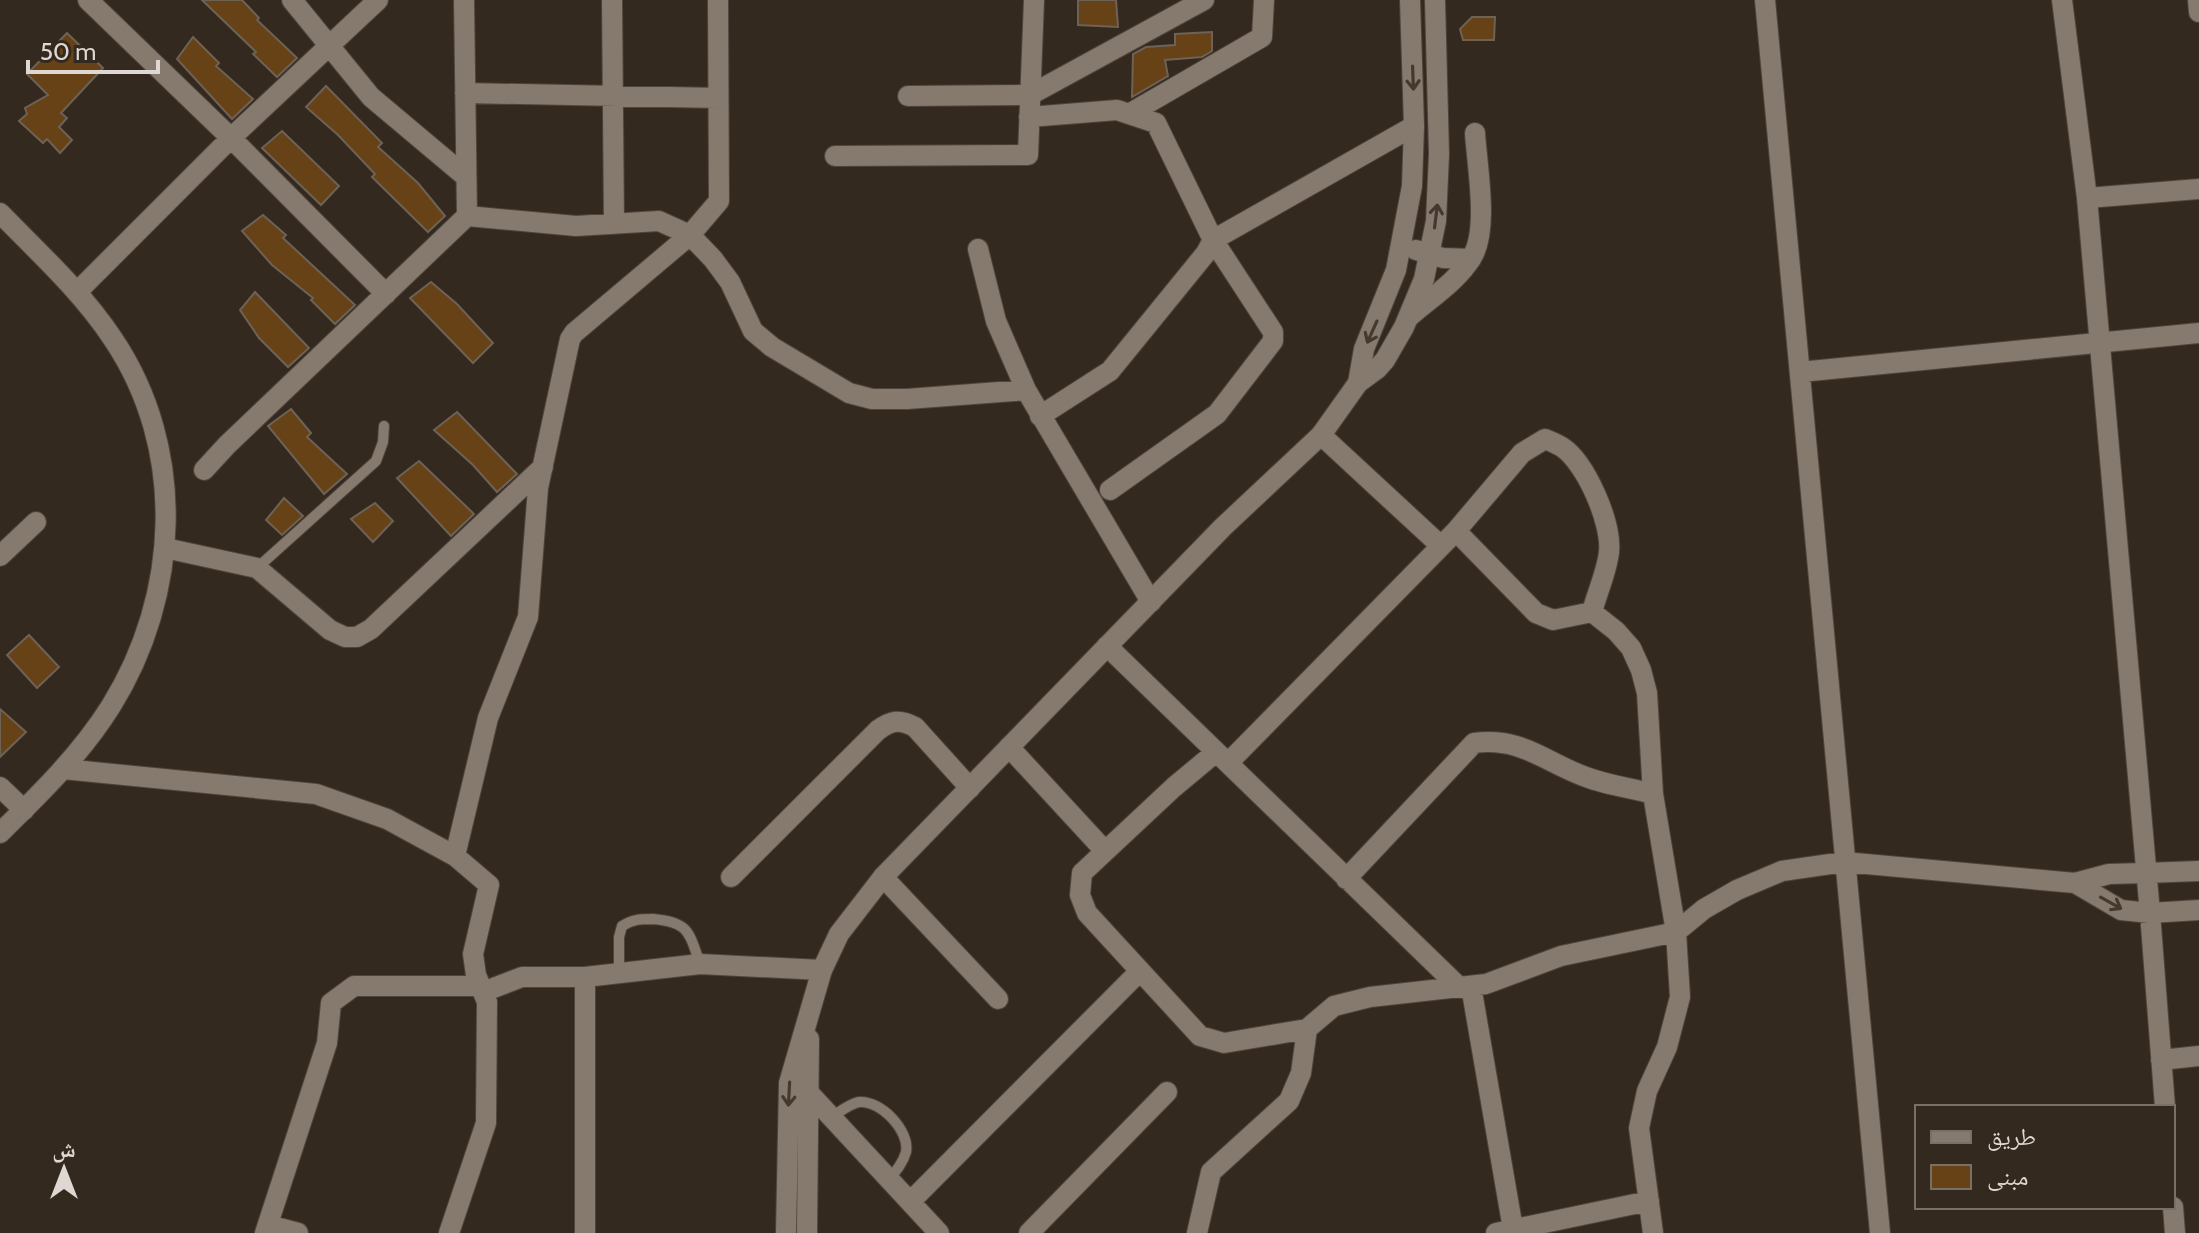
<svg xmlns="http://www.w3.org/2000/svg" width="2199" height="1233" font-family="Cabin,'Noto Naskh Arabic',sans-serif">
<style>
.building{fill:#664216;stroke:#6e6257;stroke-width:2}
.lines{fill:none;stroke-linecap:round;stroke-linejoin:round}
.lane-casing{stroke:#4e453d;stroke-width:12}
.street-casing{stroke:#4e453d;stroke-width:22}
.secondary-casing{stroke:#4e453d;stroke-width:22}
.lane{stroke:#867a6e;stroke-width:10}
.street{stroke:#867a6e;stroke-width:20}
.secondary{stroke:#867a6e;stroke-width:20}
.oneway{stroke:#44392f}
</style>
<rect width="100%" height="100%" fill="#33291f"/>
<path class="building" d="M202,0h40l17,18 -2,2 40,38 -20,19 -24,-23 3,-2z
M1078,0h38l2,27 -40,-2z
M1472,17h23l-1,23h-31l-3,-11z
M1212,32v19l-10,6 -37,3 3,16 -36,21 1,-43 13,-7 29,-2v-11z
M67,33l36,35 -42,45 6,5 -8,9 13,13 -12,13 -13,-14 -4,4 -24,-22 8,-7 -2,-6 23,-13 -21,-21z
M193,37l26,26 -3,3 37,33 -21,20 -55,-60z
M326,86l56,57 -4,4 40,36 27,33 -17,16 -56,-55 3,-3 -37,-39 -32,-28z
M282,131l57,55 -18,19 -59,-57z
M263,215l23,20 -3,3 72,67 -20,19 -24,-24 2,-2 -41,-33 -30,-34z
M431,282l26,22 36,39 -20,20 -63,-65z
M255,292l54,56 -21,19 -29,-29 -19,-28z
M291,409l20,24 -4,4 40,37 -23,20 -56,-68z
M457,412l60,62 -20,18 -24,-27 -39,-35z
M419,461l55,53 -23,22 -54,-58z
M284,498l19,18 -21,19 -16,-15z
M375,503l18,18 -20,21 -22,-23z
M29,635l30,32 -22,21 -30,-33z
M0,709l26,23 -26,25z"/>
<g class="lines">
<g class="lane-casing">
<path id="lane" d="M257,568l119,-107 7,-19 1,-16
M619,972v-35l3,-11c11,-7 19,-7 31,-7 36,3 36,13 47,45
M831,1117c9,-5 18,-13 28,-15 22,-2 51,29 47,50 -3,11 -10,19 -17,27"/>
</g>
<g class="street-casing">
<path id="street" d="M88,0l143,138 155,156
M292,0l79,97 94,79
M464,0l3,216 109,10 83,-5 31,14 23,24 17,23 23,49 19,16 77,46 23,6h35l119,-9
M612,0l2,224
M1765,0l115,1233
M2198,0l1,12
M465,93l253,5
M908,96l122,-1 174,-95
M1129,114l133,-77 2,-37
M1029,117l88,-7 39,13 57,117 -7,13 -96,118 -70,45
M835,156l193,-1 6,-155
M2087,198l112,-9
M978,249l18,72 30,69 125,212
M77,292l154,-154 147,-138
M1409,317c20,-18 49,-36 63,-60 17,-27 5,-91 3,-124
M1800,372l399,-39
M1321,435l120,111
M204,470l23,-25 240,-229
M1110,490l107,-76 56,-73v-9l-60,-92 201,-114
M1456,531l80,82 17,7 39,-8 24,19 15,17 10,22 6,23 6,101 23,138 28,-23 33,-19 45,-19 62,-9 231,21 34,-9 36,-1
M165,548l92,20 73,62 15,7h12l14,-8 172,-162
M0,556l36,-34
M1107,646l353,342
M1009,747l96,104
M1216,752l-42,35 -92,86 -2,22 7,18 113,123 24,7 83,-14
M1228,763l228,-232 66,-78 23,-14c5,2 12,5 17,8 24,16 50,76 47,105 -2,19 -12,41 -17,60
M63,769l253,25 71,25 68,37 34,29 -16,69 3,21 11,27 -1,121 -37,110
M0,787l24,23
M455,856l33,-138 40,-101 10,-129 32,-149 4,-6 116,-98 29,-34 -1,-201
M731,877l147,-147c14,-10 22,-11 37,-3l55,61
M883,877l115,122
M1346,879l128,-136c49,-6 70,19 112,34 21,8 45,11 67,17
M2075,883l46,27 29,3 15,194
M585,977v256
M1471,986l42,243
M483,992l39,-15h63l115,-13 122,6
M2161,1060l38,-4
M809,1093l130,140
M910,1202l230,-231
M2173,1207l2,26
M268,1225l30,8
M265,1233l62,-190 4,-40 23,-17h126
M1029,1233l138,-141
M1197,1233l14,-61 78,-71 12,-28 6,-44 27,-23 36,-9 116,-13 75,-28 115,-24 4,65 -13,50 -20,44 -8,37 14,105
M1496,1233l153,-32"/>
</g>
<g class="secondary-casing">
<path id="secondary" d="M2062,0l25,198 63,715 49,-3
M0,213c39,40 82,79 113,126 74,110 67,256 -2,367 -30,48 -71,88 -111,127
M1416,250l27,8 28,1
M1358,383l6,-34 32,-79 16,-84 2,-60 -4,-126
M2145,873l54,-2
M786,1233l3,-150 33,-113 17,-36 44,-57 340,-350 98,-92 37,-52 19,-14 8,-9 19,-33 20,-48 12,-58 3,-67 -4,-154
M807,1233l2,-194"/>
</g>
<use href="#lane" class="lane"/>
<use href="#street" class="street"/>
<use href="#secondary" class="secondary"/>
</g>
<defs><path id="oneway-shaft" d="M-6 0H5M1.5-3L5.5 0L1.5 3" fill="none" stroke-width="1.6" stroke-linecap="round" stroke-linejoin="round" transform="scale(2)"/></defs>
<g class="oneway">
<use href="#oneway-shaft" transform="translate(1413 78) rotate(88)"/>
<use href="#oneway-shaft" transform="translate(1436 216) rotate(-83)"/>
<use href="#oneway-shaft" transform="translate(1372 332) rotate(114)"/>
<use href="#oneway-shaft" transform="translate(2111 903) rotate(29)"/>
<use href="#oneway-shaft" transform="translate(789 1094) rotate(93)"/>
</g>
<rect x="1915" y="1105" width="260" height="104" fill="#33291f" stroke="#786f67" stroke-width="2"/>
<rect x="1931" y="1131" width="40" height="12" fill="#867a6e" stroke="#786f67" stroke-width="2"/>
<text x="1987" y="1145" font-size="24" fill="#dfd8d2">طريق</text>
<rect x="1931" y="1165" width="40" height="24" fill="#664216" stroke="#786f67" stroke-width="2"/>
<text x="1987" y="1185" font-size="24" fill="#dfd8d2">مبنى</text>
<g transform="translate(64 1169)" stroke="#33291f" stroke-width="6" paint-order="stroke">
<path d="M0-6L14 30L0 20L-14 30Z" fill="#dfd8d2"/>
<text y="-12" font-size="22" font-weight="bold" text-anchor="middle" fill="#dfd8d2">ش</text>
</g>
<path d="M28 60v12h130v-12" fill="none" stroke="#dfd8d2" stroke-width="4"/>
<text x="40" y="60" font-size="24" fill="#dfd8d2" stroke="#33291f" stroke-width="6" paint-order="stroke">50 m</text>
</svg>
